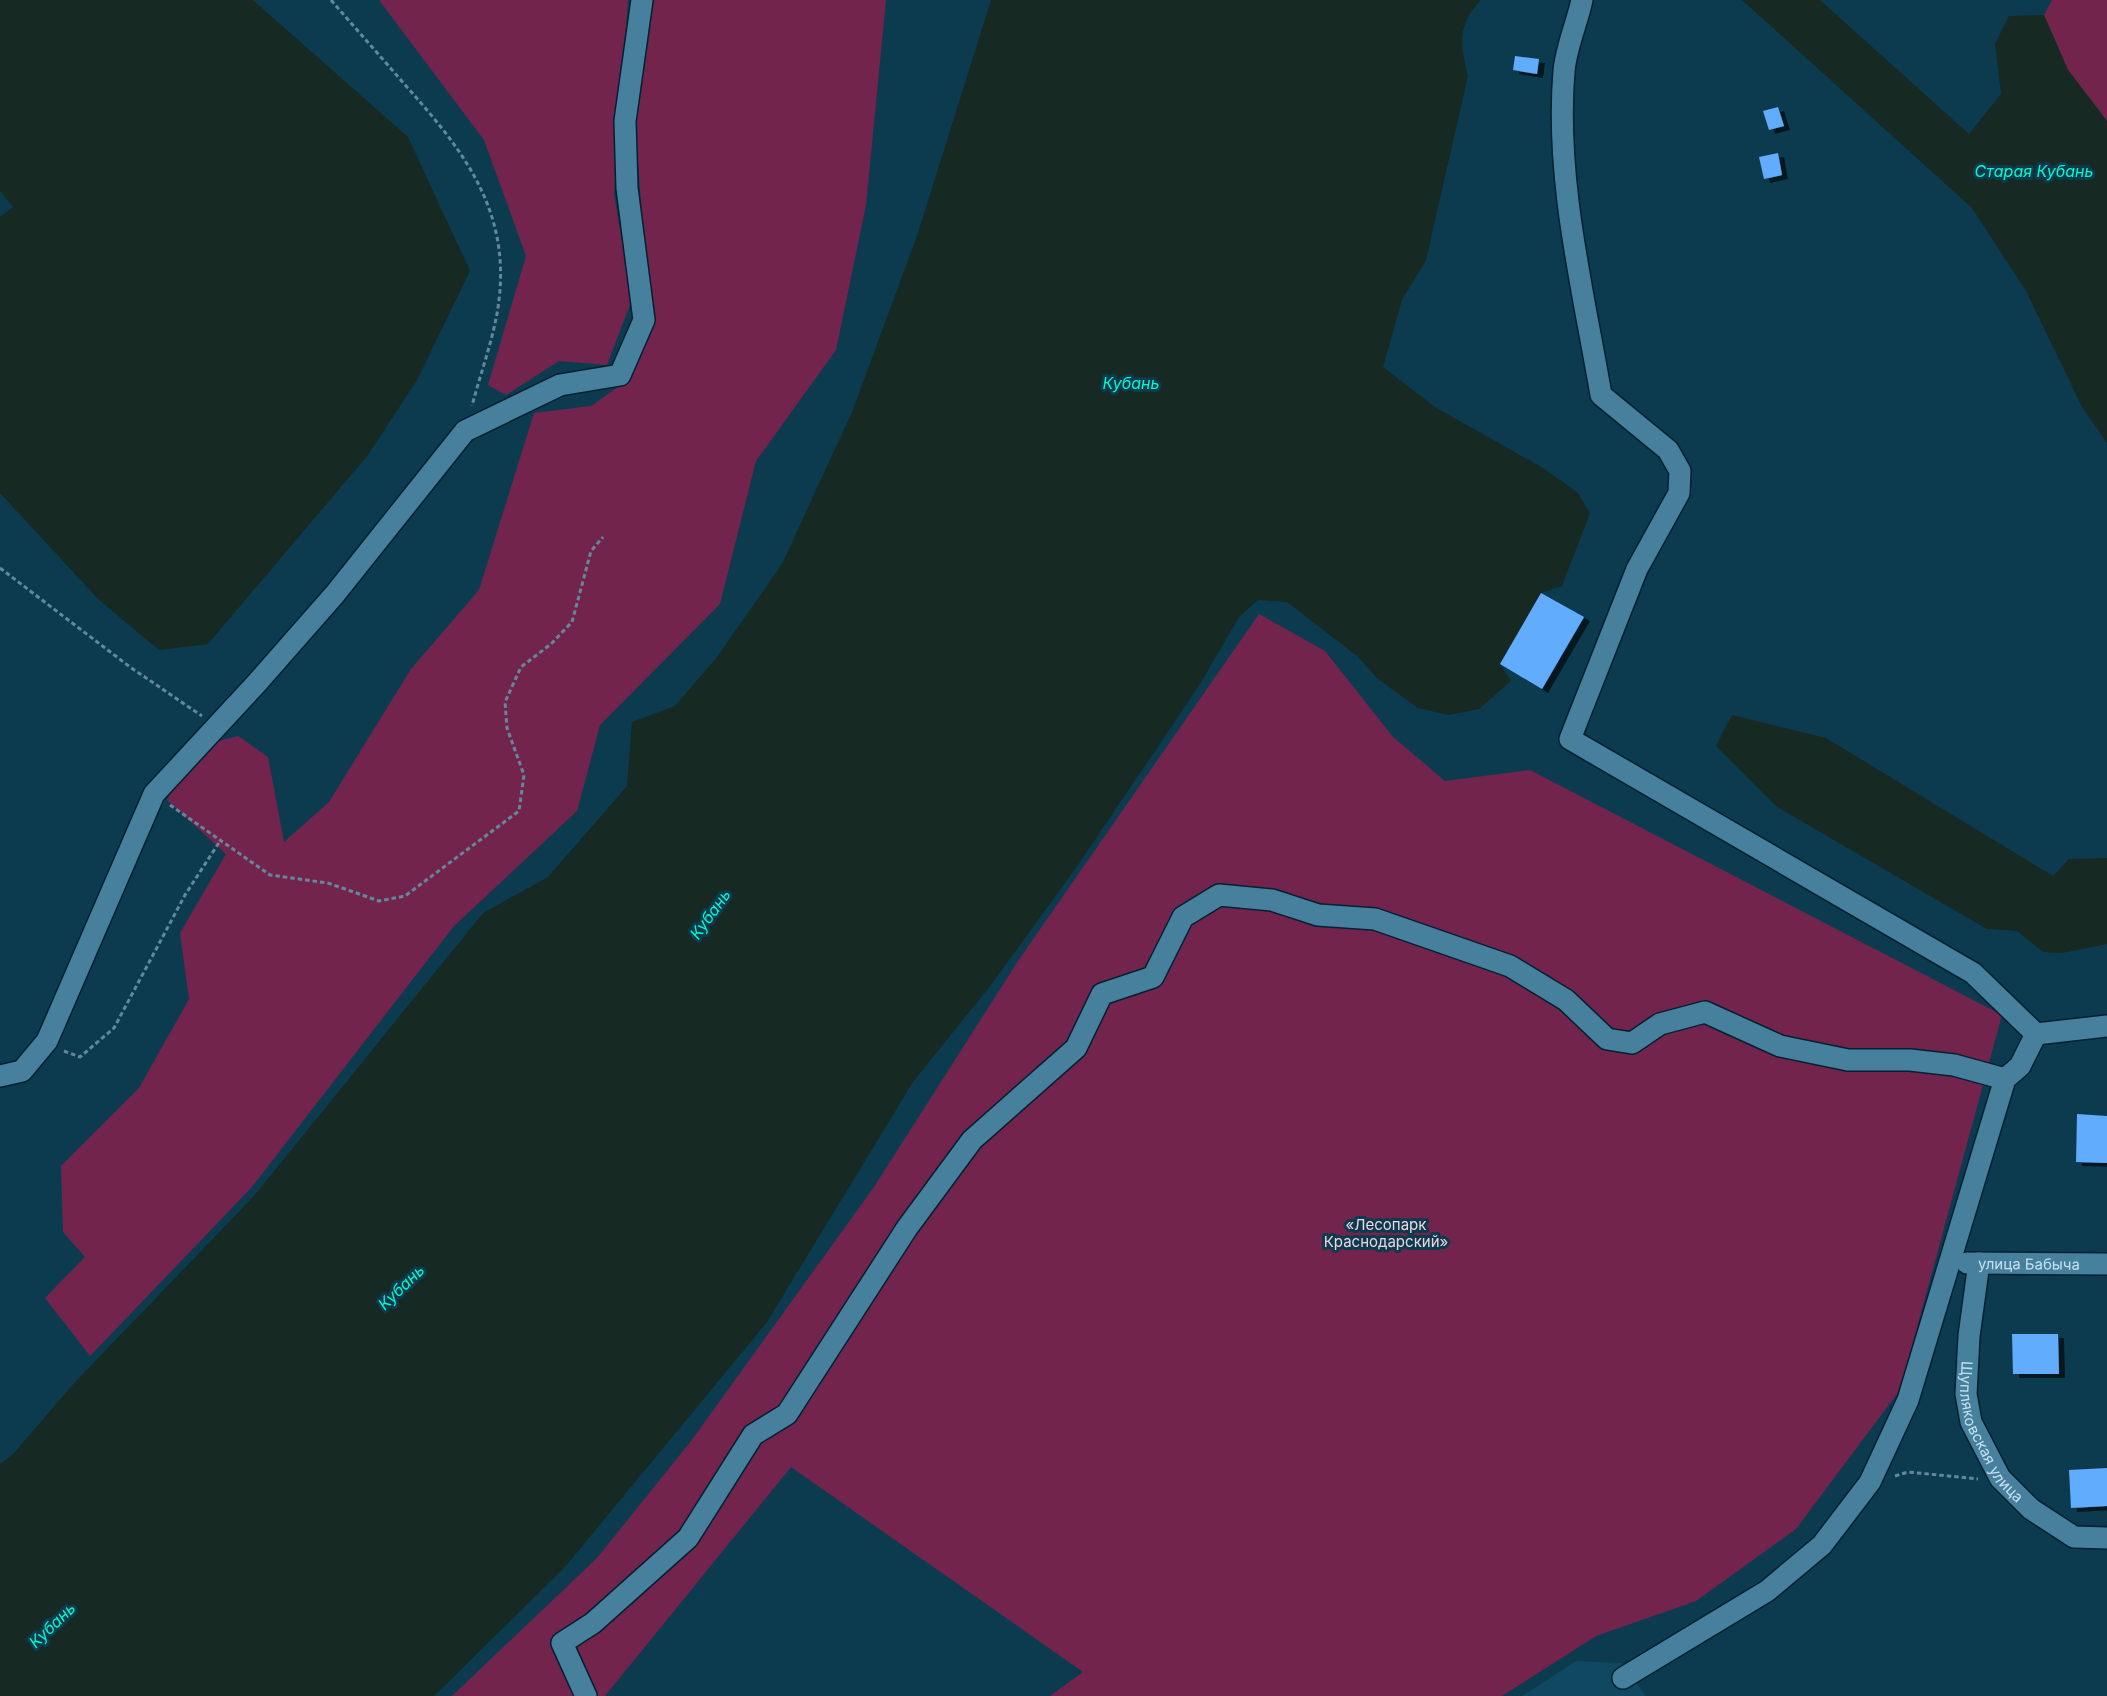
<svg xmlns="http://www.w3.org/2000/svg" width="2107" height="1696" viewBox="0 0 2107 1696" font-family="Inter,sans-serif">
	<defs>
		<filter id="shadow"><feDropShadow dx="6" dy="4" stdDeviation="0" flood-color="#0009"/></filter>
	</defs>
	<rect width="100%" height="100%" fill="#0c3b50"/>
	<!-- built -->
	<polygon fill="#0f4860" points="1576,1661 1622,1663 1646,1696 1522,1696"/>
	<!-- green -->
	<g fill="#73244d">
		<polygon points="379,0 628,0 614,195 632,299 607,365 559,361 506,395 488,385 526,256 484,140"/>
		<polygon points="649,0 886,0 866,205 836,350 756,461 720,604 600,725 577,811 454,926 251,1188 90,1356 45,1298 85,1257 63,1232 61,1166 139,1088 189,999 180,933 226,854 167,800 196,747 238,736 268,757 284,842 329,802 411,669 479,590 534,413 591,406 628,380 650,324 635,122"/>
		<polygon points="2052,0 2107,0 2107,121 2068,70 2044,15"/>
		<polygon points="1259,614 1325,651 1393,737 1445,781 1530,770 2002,1015 1900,1390 1796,1529 1696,1601 1596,1636 1502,1696 1050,1696 1083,1672 791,1467 605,1696 452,1696 597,1558 691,1441 874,1187 1018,961"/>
	</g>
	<!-- water -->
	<g fill="#162923">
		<polygon points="0,0 253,0 408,137 470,271 417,380 368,455 208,644 159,650 98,599 0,493 0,217 13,207 0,191"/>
		<path d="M991 0H1481C1457 25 1460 44 1468 76L1426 260 1402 300 1383 367 1435 407 1543 468 1577 492 1590 513 1562 586 1541 593 1500 664 1511 681 1479 709 1449 715 1418 708 1378 679 1357 656 1287 602 1258 600 1239 617 1200 684 1078 865 991 985 913 1082 767 1322 565 1567 434 1696H0V1464L13 1454 77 1380 254 1196 483 913 548 877 627 786 632 722 675 706 717 657 782 564 852 412 917 236Z"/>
		<polygon points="1742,0 1820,0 1969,134 2001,94 1995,44 2009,16 2044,15 2068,70 2107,121 2107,443 2082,407 2026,291 1972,208"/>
		<polygon points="1732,715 1826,738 2053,876 2069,859 2107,858 2107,944 2062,953 2043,952 2017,931 1987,929 1777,807 1716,746"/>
	</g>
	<!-- building -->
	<g fill="#62acfe" filter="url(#shadow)">
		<polygon points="1515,56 1539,59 1537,74 1513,70"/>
		<polygon points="1778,107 1784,126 1769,130 1763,111"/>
		<polygon points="1778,153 1782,175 1764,179 1759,157"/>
		<polygon points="1541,593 1584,617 1542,689 1500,664"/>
		<polygon points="2077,1114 2107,1116 2107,1163 2076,1162"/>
		<polygon points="2012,1334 2058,1334 2059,1374 2013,1374"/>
		<polygon points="2107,1468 2107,1506 2071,1508 2069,1470"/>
	</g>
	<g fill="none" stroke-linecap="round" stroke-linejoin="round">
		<!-- minor casing -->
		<g stroke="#022130" stroke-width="24">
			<g id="minor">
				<path d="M1582 0C1577 23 1566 48 1564 71 1555 179 1583 289 1601 395L1668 450 1680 471 1679 493 1637 569 1570 739 1973 973 2036 1034 2107 1026"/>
				<polyline points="0,1076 22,1071 47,1041 154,794 256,684 335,594 465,431 560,385 620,375 644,320 627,188 625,121 642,0"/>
				<path id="s1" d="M1967 1263 2107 1264"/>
				<path id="s2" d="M1979 1263 1969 1336 1966 1394 1971 1422 2000 1478 2031 1509 2074 1537 2107 1538"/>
				<polyline points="1623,1678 1767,1591 1822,1545 1870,1482 1908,1400 2005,1079 2020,1066 2036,1034"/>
				<polyline points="586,1696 562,1643 593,1623 688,1538 753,1435 787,1414 907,1228 972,1140 1076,1048 1102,994 1153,977 1183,917 1219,895 1272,900 1318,915 1375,919 1510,966 1566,1000 1607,1039 1632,1043 1660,1024 1705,1012 1780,1046 1848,1060 1910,1060 1954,1065 2005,1079"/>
			</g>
		</g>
		<!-- path -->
		<g stroke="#62899b" stroke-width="3" stroke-dasharray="4.5 3" stroke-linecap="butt">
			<path d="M331 0C356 29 381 57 406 86 462 149 510 209 499 300 495 335 481 371 472 406"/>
			<polyline points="0,568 130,667 202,716"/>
			<polyline points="170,805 270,875 328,883 379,901 405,896 519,811 524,775 507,728 505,702 521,667 551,644 572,622 591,551 603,537"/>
			<polyline points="64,1051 80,1057 114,1028 185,895 220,841"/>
			<polyline points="1895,1476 1908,1472 1978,1479"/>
		</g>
		<!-- minor -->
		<use href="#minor" stroke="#46809d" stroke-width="21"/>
	</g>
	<g text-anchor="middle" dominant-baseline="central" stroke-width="6" stroke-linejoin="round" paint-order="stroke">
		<!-- park labels -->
		<g font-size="15" fill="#f0d4df" stroke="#0c3b50">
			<text x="1386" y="1224">«Лесопарк<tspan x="1386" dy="17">Краснодарский»</tspan></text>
		</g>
		<!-- street labels -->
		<g font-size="15" fill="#c3e0f0" stroke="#0c3b50">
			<text stroke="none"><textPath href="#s1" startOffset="62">улица Бабыча</textPath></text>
			<text stroke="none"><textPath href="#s2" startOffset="176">Щупляковская улица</textPath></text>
		</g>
		<!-- water labels -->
		<g font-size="16" font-style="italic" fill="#00fccc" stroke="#0c3b50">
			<text x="2034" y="171">Старая Кубань</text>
			<text x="1131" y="383">Кубань</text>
			<text transform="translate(710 914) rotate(-54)">Кубань</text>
			<text transform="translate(401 1287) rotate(-44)">Кубань</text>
			<text transform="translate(52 1625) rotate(-44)">Кубань</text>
		</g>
	</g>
</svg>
